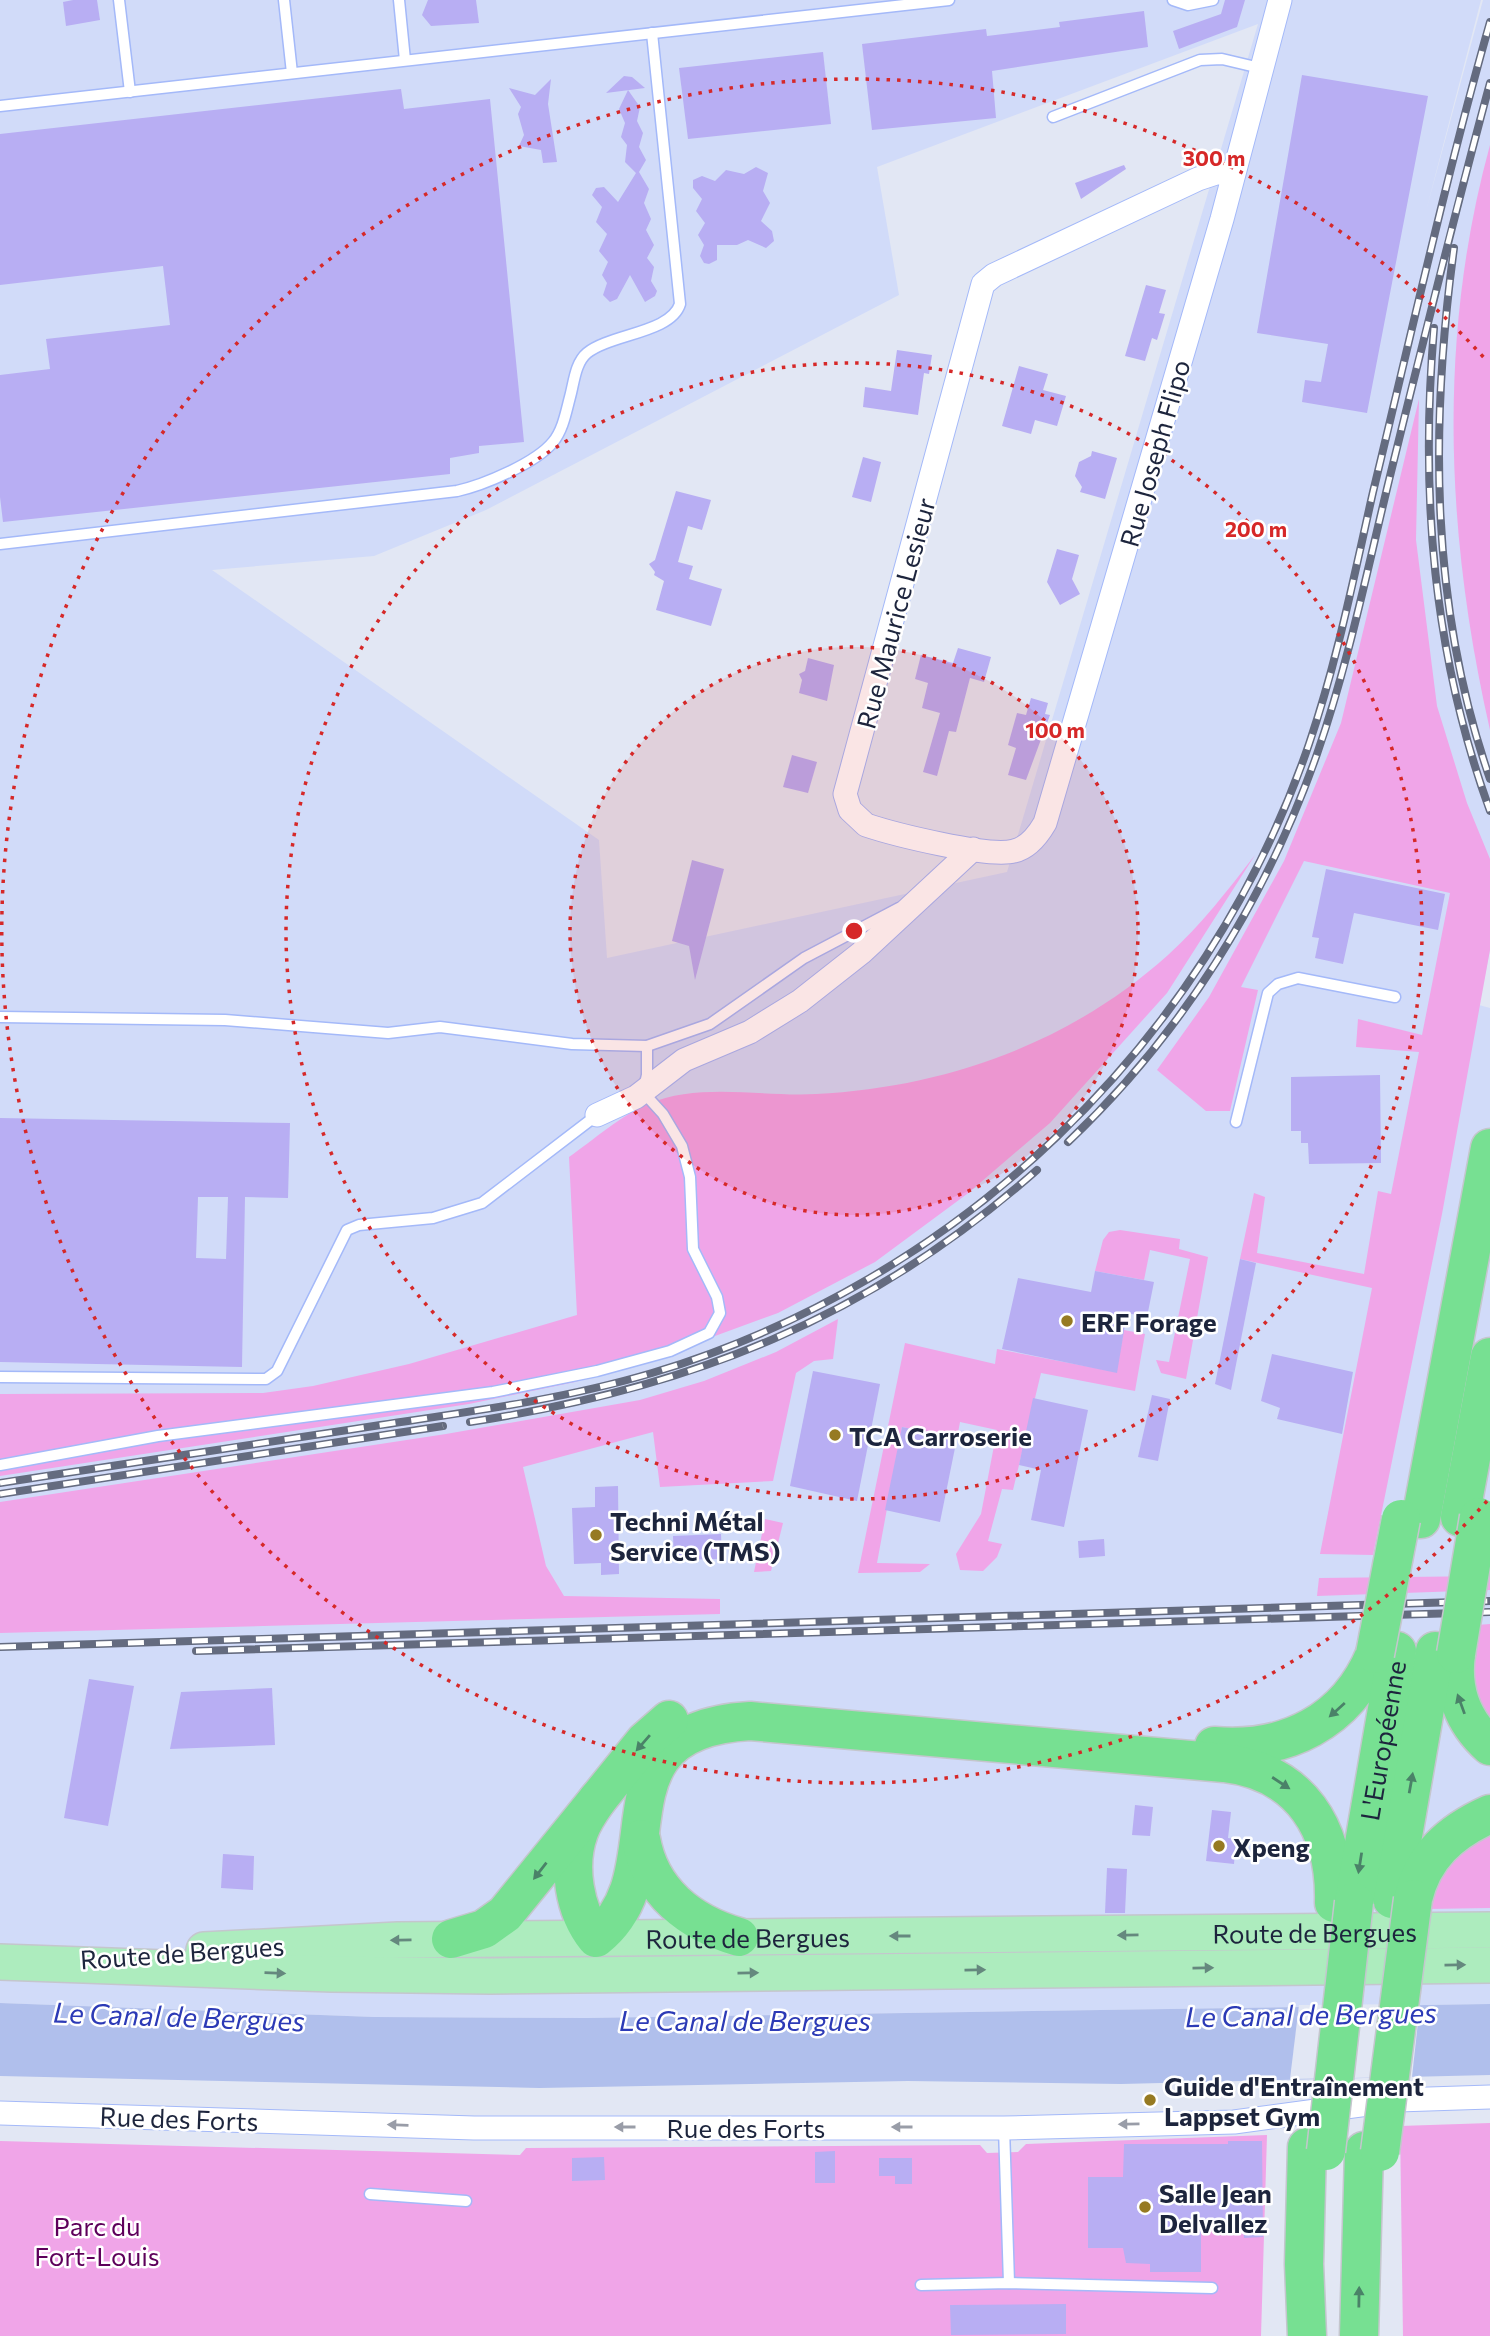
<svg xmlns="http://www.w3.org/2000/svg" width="1490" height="2336" viewBox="0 0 1490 2336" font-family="Commissioner,sans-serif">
	<rect width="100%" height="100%" fill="#e2e7f4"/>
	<!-- built -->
	<path fill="#d1dbf9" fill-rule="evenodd" d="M0 0H1481L1426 211 1483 0H1490V950L1479 1005 1490 1008V2004L587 2018 374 2017 0 2003ZM1258 24 1007 872 607 958 599 840 212 570 374 556 486 510 899 295 877 167Z"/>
	<!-- green -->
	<g fill="#f0a5e8">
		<path d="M1490 145V730C1446 537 1437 338 1490 145Z"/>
		<polygon points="1419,399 1416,540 1437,706 1467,803 1490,859 1490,950 1442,1214 1373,1555 1320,1554 1372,1288 1240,1259 1254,1193 1265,1197 1257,1253 1364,1274 1378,1191 1391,1194 1419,1052 1356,1047 1358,1019 1422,1035 1450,893 1304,861 1241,987 1258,990 1230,1111 1206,1111 1157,1070 1209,997 1284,861 1341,723"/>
		<path d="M1255 855 1167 993 1050 1123 967 1194 875 1262 778 1313 685 1347 575 1382 469 1404 0 1476V1394L263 1393 313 1386 409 1364 577 1315 569 1157C592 1141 623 1114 648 1104 699 1082 762 1097 816 1094 947 1087 1070 1043 1168 955 1201 925 1228 890 1255 855Z"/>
		<polygon points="1120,1230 1180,1239 1179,1249 1208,1257 1186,1379 1161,1373 1156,1360 1169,1362 1190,1259 1150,1250 1144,1280 1095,1271 1103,1240 1109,1232"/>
		<polygon points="838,1319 833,1359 814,1361 796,1373 773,1481 660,1487 653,1432 523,1467 546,1566 564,1596 720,1599 720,1614 0,1633 0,1502 446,1434 640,1400 704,1381 776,1352"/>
		<polygon points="1124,1330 1145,1334 1135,1391 1041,1373 1013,1490 1002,1489 988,1541 1002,1544 997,1557 983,1571 960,1570 956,1554 981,1514 997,1430 960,1422 957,1438 902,1427 877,1563 930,1564 920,1572 858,1573 905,1343 995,1364 997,1349 1116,1372"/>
		<polygon points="765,1519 783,1523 771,1571 754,1572"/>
		<polygon points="1490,1576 1490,1590 1317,1596 1319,1578"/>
		<polygon points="1490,1624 1490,1725 1465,1674 1477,1625"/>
		<polygon points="1490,1830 1490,1908 1427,1909 1431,1875"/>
		<polygon points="1490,2123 1490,2336 1403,2336 1400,2126"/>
		<polygon points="1267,2135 1261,2336 0,2336 0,2141 520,2155 526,2148 980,2145 987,2153 1018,2152 1026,2144"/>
	</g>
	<!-- water -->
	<polygon fill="#b0bfec" points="0,2003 374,2017 587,2018 1490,2004 1490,2075 1121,2084 908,2081 539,2088 0,2076"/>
	<!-- pier -->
	<polygon fill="#e2e7f4" points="1420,2004 1412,2077 1290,2079 1299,2005"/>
	<!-- building -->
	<g fill="#b8aef3" fill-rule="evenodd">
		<polygon points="73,0 97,0 100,20 66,26 63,2"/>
		<polygon points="428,0 476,0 479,23 431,26 422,15"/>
		<polygon points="1225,0 1245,0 1237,27 1179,49 1173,31 1221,14"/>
		<polygon points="1144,11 1148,47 992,71 996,118 872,130 862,44 986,29 987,36 1060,27 1059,22"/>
		<polygon points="823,52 831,124 688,139 679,68"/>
		<polygon points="1302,75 1428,96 1367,413 1302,402 1305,380 1321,382 1328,344 1257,333"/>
		<polygon points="624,76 632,77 645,88 606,93"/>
		<polygon points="551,79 548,104 557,162 543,163 541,150 519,146 524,135 518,114 521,107 509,88 535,95"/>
		<polygon points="401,89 404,109 490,99 524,442 479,446 479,453 450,458 450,474 3,522 0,497 0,375 50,369 46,339 170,325 163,266 0,285 0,134"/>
		<polygon points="628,90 640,107 637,121 643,133 639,147 646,160 639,172 649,189 644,203 651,219 646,230 654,245 647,258 654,267 651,281 657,291 655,296 645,302 630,275 617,299 610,302 603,295 607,283 602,275 608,262 599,251 607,234 596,222 602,207 592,195 596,188 604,187 618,202 636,173 625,162 627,145 621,137 625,123 619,109"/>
		<polygon points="1124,165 1126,169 1081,199 1075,183"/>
		<polygon points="756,167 768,173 763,191 770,203 761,221 772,231 774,241 766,248 748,240 737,245 717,245 717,260 709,264 704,263 700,256 704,245 698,235 705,223 696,211 702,199 693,188 693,180 702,176 715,181 726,170 744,174"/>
		<polygon points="1146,285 1166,290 1159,313 1165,314 1157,340 1152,338 1145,361 1125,356"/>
		<polygon points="897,350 932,355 929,374 924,373 918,415 863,407 865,387 891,391"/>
		<polygon points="1019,366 1048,374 1043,390 1066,396 1057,426 1035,420 1031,434 1002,426"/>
		<polygon points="1092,451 1117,458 1105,499 1080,492 1082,487 1075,476 1079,462 1091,456"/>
		<polygon points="863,457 881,462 871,502 852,497"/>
		<polygon points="676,491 711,500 702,530 688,526 678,562 693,566 689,579 722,589 711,626 656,610 664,581 654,575 655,572 649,564 655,560"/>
		<polygon points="1057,549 1079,555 1072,579 1080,594 1060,605 1047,582"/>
		<polygon points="958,648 991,657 984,682 970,678 956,732 949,731 937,776 923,772 940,713 922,708 928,683 915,679 921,655 953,663"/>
		<polygon points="808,658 834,665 827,701 799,693 802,680 799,674 805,671"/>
		<polygon points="1031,698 1048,703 1045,714 1050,715 1026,780 1008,775 1016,748 1008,745 1017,713 1026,715"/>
		<polygon points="792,755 817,762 808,793 783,787"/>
		<polygon points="692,860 724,869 695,980 689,946 672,941"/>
		<polygon points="1326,869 1445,894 1438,930 1354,913 1343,964 1315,958 1319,938 1312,937"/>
		<polygon points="1380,1075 1381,1163 1309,1164 1308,1143 1301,1143 1301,1131 1291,1131 1291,1077"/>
		<path d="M0 1118 290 1123 288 1198 245 1197 242 1367 0 1362ZM198 1197H228L226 1259 196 1258Z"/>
		<polygon points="1240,1259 1256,1263 1231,1390 1215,1384"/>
		<polygon points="1095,1271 1154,1282 1147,1317 1127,1313 1117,1373 1002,1349 1018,1278 1091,1292"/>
		<polygon points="1272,1354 1353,1372 1342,1434 1277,1419 1280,1408 1261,1401"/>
		<polygon points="813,1371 880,1384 857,1501 790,1486"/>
		<polygon points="1152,1395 1170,1399 1158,1461 1138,1457"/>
		<polygon points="1033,1398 1088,1410 1064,1527 1031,1520 1041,1470 1019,1465"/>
		<polygon points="902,1427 957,1438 940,1522 885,1510"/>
		<polygon points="618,1486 619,1574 601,1575 601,1563 574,1564 572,1508 595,1507 595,1487"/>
		<polygon points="721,1534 722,1559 674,1560 673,1536"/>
		<polygon points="1104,1539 1105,1556 1079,1558 1078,1541"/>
		<polygon points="89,1679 134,1686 108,1826 64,1818"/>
		<polygon points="272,1688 275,1745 170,1749 181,1692"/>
		<polygon points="1135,1805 1153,1807 1150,1836 1132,1835"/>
		<polygon points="1212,1810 1231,1812 1228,1838 1236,1839 1234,1864 1206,1861"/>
		<polygon points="223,1854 254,1856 253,1890 221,1888"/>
		<polygon points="1107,1868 1127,1869 1125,1913 1105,1913"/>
		<polygon points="1228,2141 1262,2141 1263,2237 1244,2238 1243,2228 1201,2228 1201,2272 1150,2272 1150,2264 1126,2263 1123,2248 1088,2248 1088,2177 1123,2177 1124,2144 1228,2144"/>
		<polygon points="835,2151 835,2183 815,2183 815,2152"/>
		<polygon points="604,2157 605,2180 572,2181 572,2158"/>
		<polygon points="879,2158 912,2158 912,2184 895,2184 895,2176 879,2176"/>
		<polygon points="1066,2304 1066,2334 951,2335 950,2305"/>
	</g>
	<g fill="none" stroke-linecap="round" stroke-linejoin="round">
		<!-- lane casing -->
		<g stroke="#a4b9f9" stroke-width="13">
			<g id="lane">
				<polyline points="119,0 130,92"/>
				<polyline points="284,0 292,73"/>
				<polyline points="399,0 405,60"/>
				<polyline points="1173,0 1188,5 1213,0"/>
				<polyline points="0,106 949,0"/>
				<polyline points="1053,117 1200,60 1222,59 1260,68"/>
				<path d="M0 544 457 491C484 485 536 463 553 442 563 430 566 412 570 397 574 383 575 363 587 353 610 334 671 333 680 304L652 33"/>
				<polyline points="0,1017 225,1020 388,1033 440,1027 572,1044 647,1046 710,1024 804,958 899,908"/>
				<polyline points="1236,1122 1268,993 1278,984 1298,978 1395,997"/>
				<polyline points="0,1377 266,1379 277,1371 347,1230 359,1225 433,1218 482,1203 597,1115"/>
				<polyline points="0,1465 158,1436 493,1392 597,1371 670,1351 709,1333 720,1313 717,1297 693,1249 690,1177 682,1146 663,1114 643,1092 647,1075 647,1046"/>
				<polyline points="1004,2128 1009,2283"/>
				<polyline points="370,2194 466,2201"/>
				<polyline points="921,2285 1009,2283 1212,2288"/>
			</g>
		</g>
		<!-- street casing -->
		<g stroke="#a4b9f9" stroke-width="25">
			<g id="street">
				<path d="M1233 173H1216L1198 179 994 275 983 284 845 794 850 810 866 825C893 834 988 858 1014 851 1028 848 1038 835 1045 823L1222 219 1280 0"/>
				<polyline points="597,1115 636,1097 684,1060 750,1032 800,1001 861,953 973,849"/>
				<polyline points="0,2113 474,2128 1004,2128 1234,2122 1398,2100 1490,2097"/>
			</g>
		</g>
		<!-- primary casing -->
		<g stroke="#c4c6cd" stroke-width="38">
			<g id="primary">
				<path id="s1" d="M204 1950 398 1940 1490 1930"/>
				<polyline points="0,1962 332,1974 490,1976 1490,1965"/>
			</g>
		</g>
		<!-- highway casing -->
		<g stroke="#c4c6cd" stroke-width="41">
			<g id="highway">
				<polyline points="1460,1517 1490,1357"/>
				<polyline points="1421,1519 1490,1148"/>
				<path d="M1456 1654C1451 1690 1463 1722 1490 1746"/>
				<path d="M1214 1746C1286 1752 1347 1722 1375 1654"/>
				<path d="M598 1799C591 1809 583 1820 579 1832 567 1865 574 1911 596 1938 681 1871 586 1730 750 1721L1224 1763C1301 1772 1336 1829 1334 1903"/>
				<path d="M641 1839C650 1892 690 1923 739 1937"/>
				<polyline points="1392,1899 1435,1651"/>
				<path d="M1413 1899C1423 1856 1450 1832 1490 1814"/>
				<path id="s2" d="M1354 1902 1397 1651"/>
				<polyline points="451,1939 484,1929 505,1914 645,1741 669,1720"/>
				<polyline points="1307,2147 1304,2264 1307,2336"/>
				<polyline points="1359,2336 1364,2151"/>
			</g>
		</g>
		<!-- lane -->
		<use href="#lane" stroke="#fff" stroke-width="10"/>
		<!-- street -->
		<use href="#street" stroke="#fff" stroke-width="23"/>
		<!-- primary -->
		<use href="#primary" stroke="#adecbe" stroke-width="35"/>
		<!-- highway -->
		<use href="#highway" stroke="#77e092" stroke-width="38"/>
		<!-- rail casing -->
		<g stroke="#646b7f" stroke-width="8">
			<g id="rail">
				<path d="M1454 248C1430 426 1430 607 1490 779"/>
				<path d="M1434 328C1420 494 1433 654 1490 811"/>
				<path d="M1068 1142C1181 1035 1266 900 1317 754 1349 662 1368 566 1391 472 1423 342 1455 212 1490 83"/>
				<path d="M470 1422C691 1388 868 1319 1037 1170"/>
				<path d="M0 1483C125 1464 249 1445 374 1426 467 1412 561 1400 652 1373 957 1282 1206 1045 1309 744 1337 662 1354 576 1373 492 1411 335 1446 177 1490 22"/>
				<polyline points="0,1494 443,1426"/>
				<polyline points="0,1647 1490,1601"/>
				<polyline points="196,1651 1490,1612"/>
			</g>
		</g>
		<!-- rail -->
		<use href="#rail" stroke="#fff" stroke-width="5" stroke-dasharray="16" stroke-linecap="butt"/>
		<!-- highway-bridge casing -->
		<g stroke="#c4c6cd" stroke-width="41" stroke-linecap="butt">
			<g id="highway-bridge">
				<polyline points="1375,1654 1401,1519"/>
				<polyline points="1456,1654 1479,1517"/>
				<polyline points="1326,2151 1354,1902"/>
				<polyline points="1380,2152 1413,1899"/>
			</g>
		</g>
		<!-- highway-bridge -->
		<use href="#highway-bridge" stroke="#77e092" stroke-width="38"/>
	</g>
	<!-- one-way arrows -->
	<defs><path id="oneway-solid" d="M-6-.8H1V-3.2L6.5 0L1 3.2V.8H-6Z" transform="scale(1.75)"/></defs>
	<g fill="#4a8268">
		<use href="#oneway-solid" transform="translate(1461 1704) rotate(-110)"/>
		<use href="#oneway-solid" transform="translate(1337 1710) rotate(138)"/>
		<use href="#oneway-solid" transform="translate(643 1743) rotate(131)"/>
		<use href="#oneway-solid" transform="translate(1281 1783) rotate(33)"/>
		<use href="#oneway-solid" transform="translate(1411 1783) rotate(-80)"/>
		<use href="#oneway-solid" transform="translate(1360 1863) rotate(99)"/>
		<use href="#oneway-solid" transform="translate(540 1871) rotate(128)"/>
		<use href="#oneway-solid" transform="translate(1359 2297) rotate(-89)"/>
	</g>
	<g fill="#65887e">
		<use href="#oneway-solid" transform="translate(1128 1935) rotate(179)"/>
		<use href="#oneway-solid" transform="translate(900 1936) rotate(180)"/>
		<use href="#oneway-solid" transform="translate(401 1940) rotate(179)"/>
		<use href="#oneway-solid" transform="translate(1455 1965) rotate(-1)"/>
		<use href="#oneway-solid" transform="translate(1203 1968) rotate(-1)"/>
		<use href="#oneway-solid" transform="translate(975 1970) rotate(-1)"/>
		<use href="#oneway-solid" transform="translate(275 1973) rotate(2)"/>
		<use href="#oneway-solid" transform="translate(748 1973) rotate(-1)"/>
	</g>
	<g fill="#999da8">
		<use href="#oneway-solid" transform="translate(1129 2124) rotate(179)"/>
		<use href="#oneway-solid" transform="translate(398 2125) rotate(-178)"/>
		<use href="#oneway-solid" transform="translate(625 2127) rotate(180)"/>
		<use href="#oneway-solid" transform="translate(902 2127) rotate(-180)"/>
	</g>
	<!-- distance rings -->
	<circle cx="854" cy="931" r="284" fill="#d62828" fill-opacity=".12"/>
	<g fill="none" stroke="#d62828" stroke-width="3.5" stroke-dasharray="3.5 7">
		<circle cx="854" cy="931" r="284"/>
		<circle cx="854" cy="931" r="568"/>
		<path d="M1487 1501A852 852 0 1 1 1487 361"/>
	</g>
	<!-- markers -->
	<g fill="#967a22" stroke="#fff" stroke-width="2.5">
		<circle cx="1067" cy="1321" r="7"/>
		<circle cx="835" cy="1435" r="7"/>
		<circle cx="596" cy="1535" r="7"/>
		<circle cx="1219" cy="1846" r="7"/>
		<circle cx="1150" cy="2100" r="7"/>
		<circle cx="1145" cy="2207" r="7"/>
	</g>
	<g text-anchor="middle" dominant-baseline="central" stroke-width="5" stroke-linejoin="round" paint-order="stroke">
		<!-- street labels -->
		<g font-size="26" fill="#1d253d" stroke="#fff">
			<text transform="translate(1154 453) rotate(-74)">Rue Joseph Flipo</text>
			<text transform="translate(895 613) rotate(-75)">Rue Maurice Lesieur</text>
			<text stroke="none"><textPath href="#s2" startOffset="164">L'Européenne</textPath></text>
			<text stroke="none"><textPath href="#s1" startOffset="1111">Route de Bergues</textPath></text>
			<text stroke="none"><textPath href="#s1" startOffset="544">Route de Bergues</textPath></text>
			<text transform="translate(182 1952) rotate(-4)">Route de Bergues</text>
			<text transform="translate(179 2118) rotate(2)">Rue des Forts</text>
			<text x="746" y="2127">Rue des Forts</text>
		</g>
		<!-- poi labels -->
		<g font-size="26" font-weight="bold" fill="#1d253d" stroke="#fff" text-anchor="start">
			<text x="1081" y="1321">ERF Forage</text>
			<text x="849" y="1435">TCA Carroserie</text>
			<text x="610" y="1520">Techni Métal<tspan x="610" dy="30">Service (TMS)</tspan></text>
			<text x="1233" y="1846">Xpeng</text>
			<text x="1164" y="2085">Guide d'Entraînement<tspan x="1164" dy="30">Lappset Gym</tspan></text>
			<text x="1159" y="2192">Salle Jean<tspan x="1159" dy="30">Delvallez</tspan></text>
		</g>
		<!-- park labels -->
		<g font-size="26" fill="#5e005b" stroke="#fff">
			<text x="97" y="2225">Parc du<tspan x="97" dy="30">Fort-Louis</tspan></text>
		</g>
		<!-- water labels -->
		<g font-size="28" font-style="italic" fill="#2c3ab6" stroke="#fff">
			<text transform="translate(1311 2014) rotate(-1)">Le Canal de Bergues</text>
			<text transform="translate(179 2016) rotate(2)">Le Canal de Bergues</text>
			<text x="745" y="2020">Le Canal de Bergues</text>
		</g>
	</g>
	<circle cx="854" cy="931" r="10" fill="#d62828" stroke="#fff" stroke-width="3.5"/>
	<g font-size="21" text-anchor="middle" font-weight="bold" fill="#d62828" stroke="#fff" stroke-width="5" stroke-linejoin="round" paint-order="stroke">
		<text x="1214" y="166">300 m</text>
		<text x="1256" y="537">200 m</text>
		<text x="1055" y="738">100 m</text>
	</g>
</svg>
